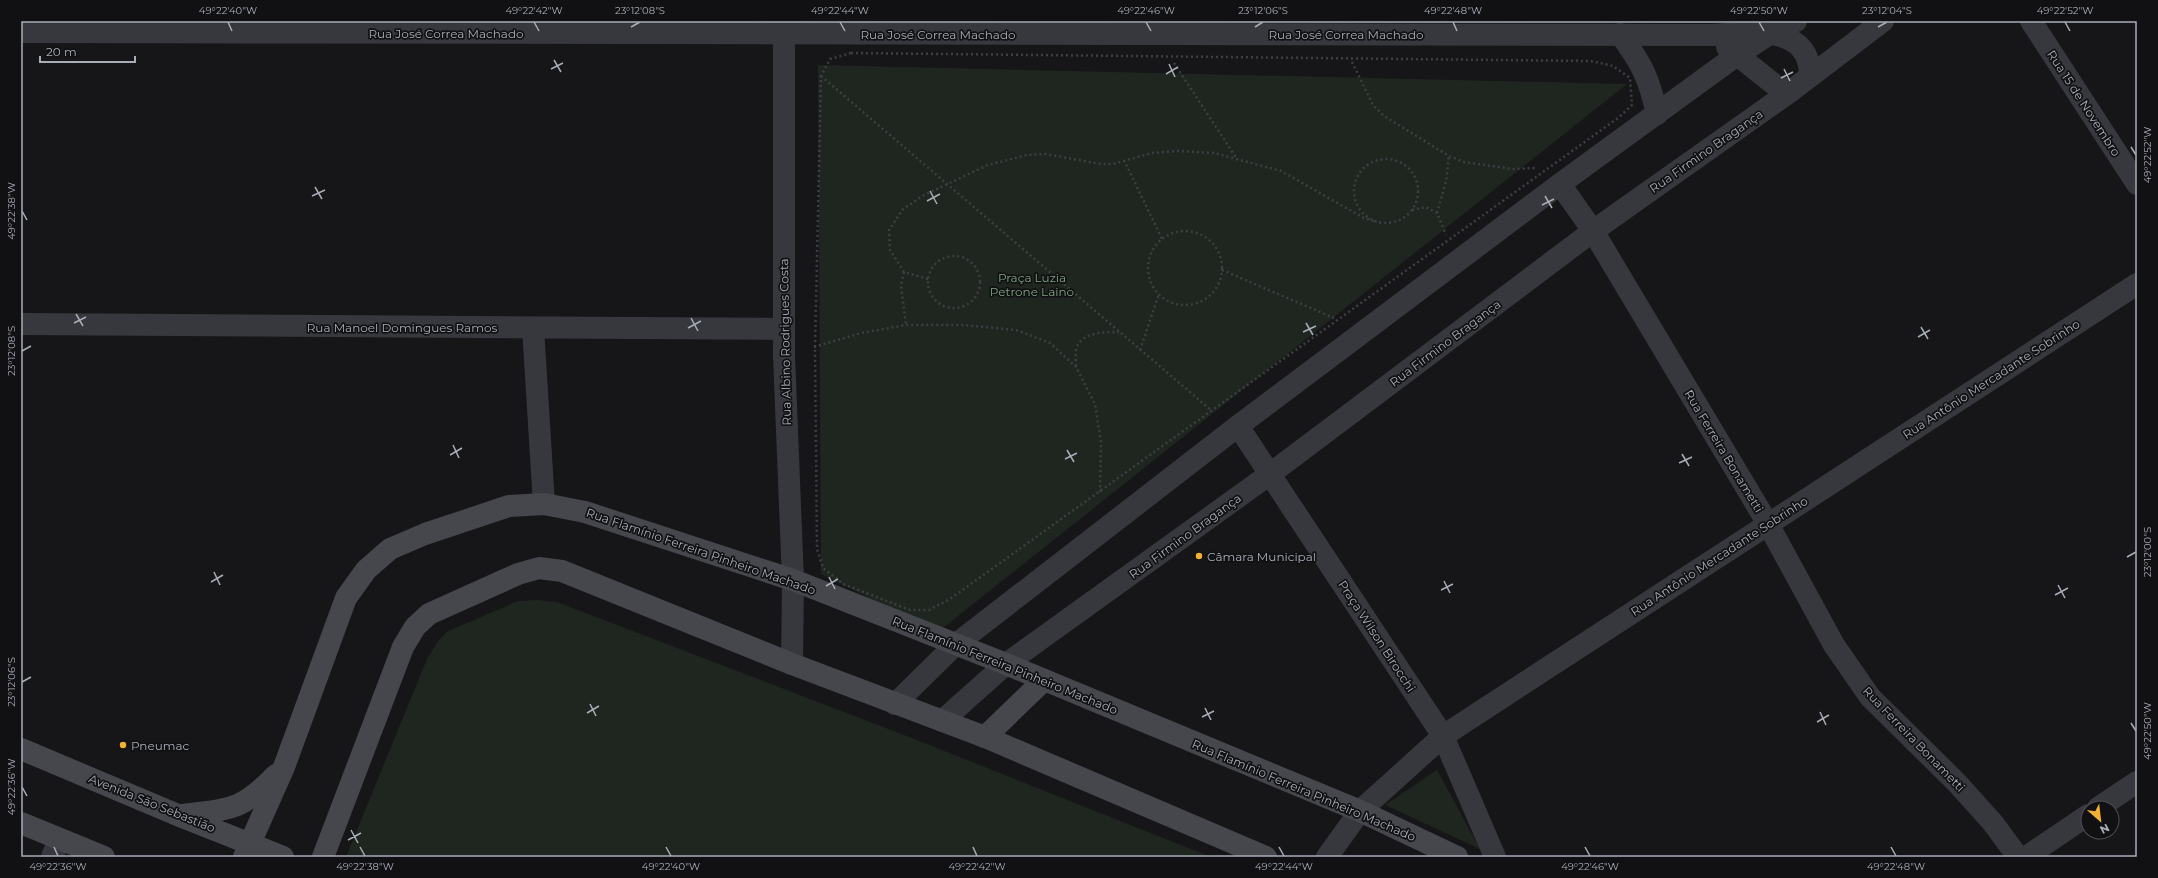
<svg xmlns="http://www.w3.org/2000/svg" width="2158" height="878" viewBox="0 0 2158 878" font-family="Montserrat,sans-serif">
	<rect width="100%" height="100%" fill="#161618"/>
	<!-- green -->
	<g fill="#1e261f">
		<polygon points="818,65 1627,84 938,632 821,574"/>
		<polygon points="535,600 557,602 917,740 1211,857 346,857 427,659 439,640 448,631 518,601"/>
		<polygon points="1437,770 1480,849 1385,805"/>
	</g>
	<g fill="none" stroke-linecap="round" stroke-linejoin="round">
		<!-- path -->
		<g stroke="#3d3f44" stroke-width="2.5" stroke-dasharray="2 3" stroke-linecap="butt">
			<polygon points="851,53 1591,61 1613,66 1630,78 1632,105 1618,118 950,599 929,610 910,610 843,584 823,568 817,549 815,347 821,76 830,59"/>
			<polyline points="1352,62 1373,105 1384,116 1449,156 1464,162 1513,169 1535,168"/>
			<polyline points="1174,63 1237,159"/>
			<polyline points="821,76 1212,411"/>
			<circle cx="1386" cy="191" r="32"/>
			<polyline points="1124,160 1162,239"/>
			<polyline points="1412,210 1426,207 1437,213 1446,235"/>
			<polyline points="1437,213 1446,182 1449,156"/>
			<circle cx="1185" cy="268" r="37"/>
			<circle cx="954" cy="282" r="26"/>
			<polyline points="1222,270 1334,318"/>
			<polyline points="904,272 901,286 906,325"/>
			<polyline points="928,279 904,272 890,250 889,230 903,209 924,195 988,165 1027,155 1045,154 1101,164 1113,164 1152,153 1178,151 1214,153 1281,171 1364,218 1377,222"/>
			<polyline points="814,347 861,333 906,325 964,325 1016,330 1050,343 1076,367 1095,404 1101,442 1100,492"/>
			<polyline points="1140,350 1159,294"/>
			<path d="M1076 366C1076 361 1075 355 1076 350 1079 332 1105 332 1119 332"/>
		</g>
		<!-- minor -->
		<g stroke="#37383d" stroke-width="22">
			<polyline points="784,21 784,356 793,580 792,664"/>
			<polyline points="2031,21 2137,184"/>
			<path d="M21 32 1710 35C1747 33 1810 22 1810 76"/>
			<path d="M1620 34C1642 64 1649 78 1657 114"/>
			<polyline points="1727,47 1776,86 1791,91"/>
			<polyline points="1560,184 1593,231 1768,524 1834,645 1870,697 1957,783 1993,823 2018,857"/>
			<polyline points="21,324 784,329"/>
			<polyline points="533,328 544,504"/>
			<polyline points="1238,426 1443,736 1495,857"/>
			<polyline points="895,704 955,645 1238,426 1560,184 1737,55 1771,33 1796,21"/>
			<polyline points="942,721 1006,664 1270,474 1593,231 1791,91 1883,21"/>
			<polyline points="2098,808 2137,782"/>
			<polyline points="52,857 59,840"/>
			<polyline points="1327,857 1360,811 1443,736 2137,284"/>
			<polyline points="2026,857 2088,815"/>
		</g>
		<!-- secondary -->
		<g stroke="#45474d" stroke-width="22">
			<polyline points="985,737 1044,680"/>
			<polyline points="21,749 180,816 283,857"/>
			<path d="M183 815C230 809 241 811 276 775"/>
			<polyline points="21,823 104,857"/>
			<polyline points="244,857 284,767 346,598 366,570 390,549 425,534 509,506 544,504 585,512 793,580 1006,664 1360,811 1457,857"/>
			<polyline points="323,857 403,647 415,627 429,614 518,574 539,568 562,571 792,664 985,737 1266,857"/>
		</g>
	</g>
	<!-- ticks -->
	<path fill="none" stroke="#a8adb8" stroke-width="1.5" d="M228 22 232 31M534 22 539 31M840 22 845 31M1146 22 1151 31M1453 22 1457 31M1759 22 1764 31M2065 22 2070 31M631 27 640 22M1255 27 1263 22M1878 27 1887 22M554 60 561 72M1169 64 1175 77M551 69 563 63M1784 69 1790 81M1166 74 1178 67M1781 78 1793 72M2131 147 2136 155M315 187 322 199M930 191 937 204M312 196 325 190M1545 196 1552 208M927 201 940 194M1542 205 1554 199M22 211 27 220M76 314 83 326M691 318 698 331M74 323 86 317M1306 323 1313 335M1921 327 1928 339M688 328 701 321M1303 332 1316 326M1918 337 1930 330M22 351 31 346M453 445 459 458M1067 450 1074 462M1682 454 1689 466M450 455 462 448M1065 459 1077 453M1679 463 1692 457M2127 557 2136 552M214 572 220 585M829 577 835 589M1444 581 1450 593M211 582 223 575M2058 585 2065 598M826 586 838 579M1441 590 1453 584M2055 595 2068 588M22 682 31 677M590 704 596 716M1205 708 1211 720M1820 712 1826 725M587 713 599 706M1202 717 1214 711M1817 722 1829 715M2131 723 2136 731M22 787 27 796M351 830 358 843M348 840 361 833M54 847 58 856M360 847 365 856M666 847 671 856M973 847 977 856M1279 847 1284 856M1585 847 1590 856M1891 847 1896 856"/>
	<!-- markers -->
	<g fill="#f2b134" stroke="#111113" stroke-width="1.5">
		<circle cx="1199" cy="556" r="4"/>
		<circle cx="123" cy="745" r="4"/>
	</g>
	<g text-anchor="middle" dominant-baseline="central" stroke-width="3.5" stroke-linejoin="round" paint-order="stroke">
		<!-- street labels -->
		<g font-size="12" fill="#a8adb8" stroke="#111113">
			<text x="446" y="33">Rua José Correa Machado</text>
			<text x="938" y="34">Rua José Correa Machado</text>
			<text x="1346" y="34">Rua José Correa Machado</text>
			<text transform="translate(2084 103) rotate(57)">Rua 15 de Novembro</text>
			<text transform="translate(1706 151) rotate(-35)">Rua Firmino Bragança</text>
			<text x="402" y="327">Rua Manoel Domingues Ramos</text>
			<text transform="translate(785 342) rotate(-91)">Rua Albino Rodrigues Costa</text>
			<text transform="translate(1445 343) rotate(-37)">Rua Firmino Bragança</text>
			<text transform="translate(1991 379) rotate(-33)">Rua Antônio Mercadante Sobrinho</text>
			<text transform="translate(1724 451) rotate(59)">Rua Ferreira Bonametti</text>
			<text transform="translate(1185 536) rotate(-36)">Rua Firmino Bragança</text>
			<text transform="translate(701 551) rotate(19)">Rua Flamínio Ferreira Pinheiro Machado</text>
			<text transform="translate(1719 556) rotate(-33)">Rua Antônio Mercadante Sobrinho</text>
			<text transform="translate(1377 636) rotate(57)">Praça Wilson Birocchi</text>
			<text transform="translate(1005 665) rotate(22)">Rua Flamínio Ferreira Pinheiro Machado</text>
			<text transform="translate(1914 739) rotate(46)">Rua Ferreira Bonametti</text>
			<text transform="translate(1304 790) rotate(23)">Rua Flamínio Ferreira Pinheiro Machado</text>
			<text transform="translate(152 803) rotate(22)">Avenida São Sebastião</text>
		</g>
		<!-- park labels -->
		<g font-size="12" fill="#7fa381" stroke="#111113">
			<text x="1032" y="277">Praça Luzia<tspan x="1032" dy="14">Petrone Laino</tspan></text>
		</g>
		<!-- poi labels -->
		<g font-size="12" fill="#a8adb8" stroke="#111113" text-anchor="start">
			<text x="1207" y="556">Câmara Municipal</text>
			<text x="131" y="745">Pneumac</text>
		</g>
	</g>
	<!-- border -->
	<rect width="2158" height="878" fill="none" stroke="#111113" stroke-width="44"/>
	<!-- north arrow -->
	<g transform="translate(2100 820) rotate(152)"><circle r="19" fill="#111113" stroke="#4d4f55"/>
	<path d="M0-3L7 15L0 10L-7 15Z" fill="#f2b134"/>
	<text y="-6" font-size="11" font-weight="bold" text-anchor="middle" fill="#a8adb8">N</text>
	</g>
	<!-- scale -->
	<path d="M40 56v6h95v-6" fill="none" stroke="#a8adb8" stroke-width="2"/>
	<text x="46" y="56" font-size="12" fill="#a8adb8" stroke="#111113" stroke-width="3" paint-order="stroke">20 m</text>
	<rect x="22" y="22" width="2114" height="834" fill="none" stroke="#a8adb8" stroke-width="1.5"/>
	<g font-size="10" text-anchor="middle" fill="#a8adb8">
		<text x="228" y="14">49°22'40"W</text>
		<text x="534" y="14">49°22'42"W</text>
		<text x="640" y="14">23°12'08"S</text>
		<text x="840" y="14">49°22'44"W</text>
		<text x="1146" y="14">49°22'46"W</text>
		<text x="1263" y="14">23°12'06"S</text>
		<text x="1453" y="14">49°22'48"W</text>
		<text x="1759" y="14">49°22'50"W</text>
		<text x="1887" y="14">23°12'04"S</text>
		<text x="2065" y="14">49°22'52"W</text>
		<text transform="translate(2147 155) rotate(-90)" y="4">49°22'52"W</text>
		<text transform="translate(11 211) rotate(-90)" y="4">49°22'38"W</text>
		<text transform="translate(11 351) rotate(-90)" y="4">23°12'08"S</text>
		<text transform="translate(2147 552) rotate(-90)" y="4">23°12'00"S</text>
		<text transform="translate(11 682) rotate(-90)" y="4">23°12'06"S</text>
		<text transform="translate(2147 731) rotate(-90)" y="4">49°22'50"W</text>
		<text transform="translate(11 787) rotate(-90)" y="4">49°22'36"W</text>
		<text x="58" y="870">49°22'36"W</text>
		<text x="365" y="870">49°22'38"W</text>
		<text x="671" y="870">49°22'40"W</text>
		<text x="977" y="870">49°22'42"W</text>
		<text x="1284" y="870">49°22'44"W</text>
		<text x="1590" y="870">49°22'46"W</text>
		<text x="1896" y="870">49°22'48"W</text>
	</g>
</svg>
